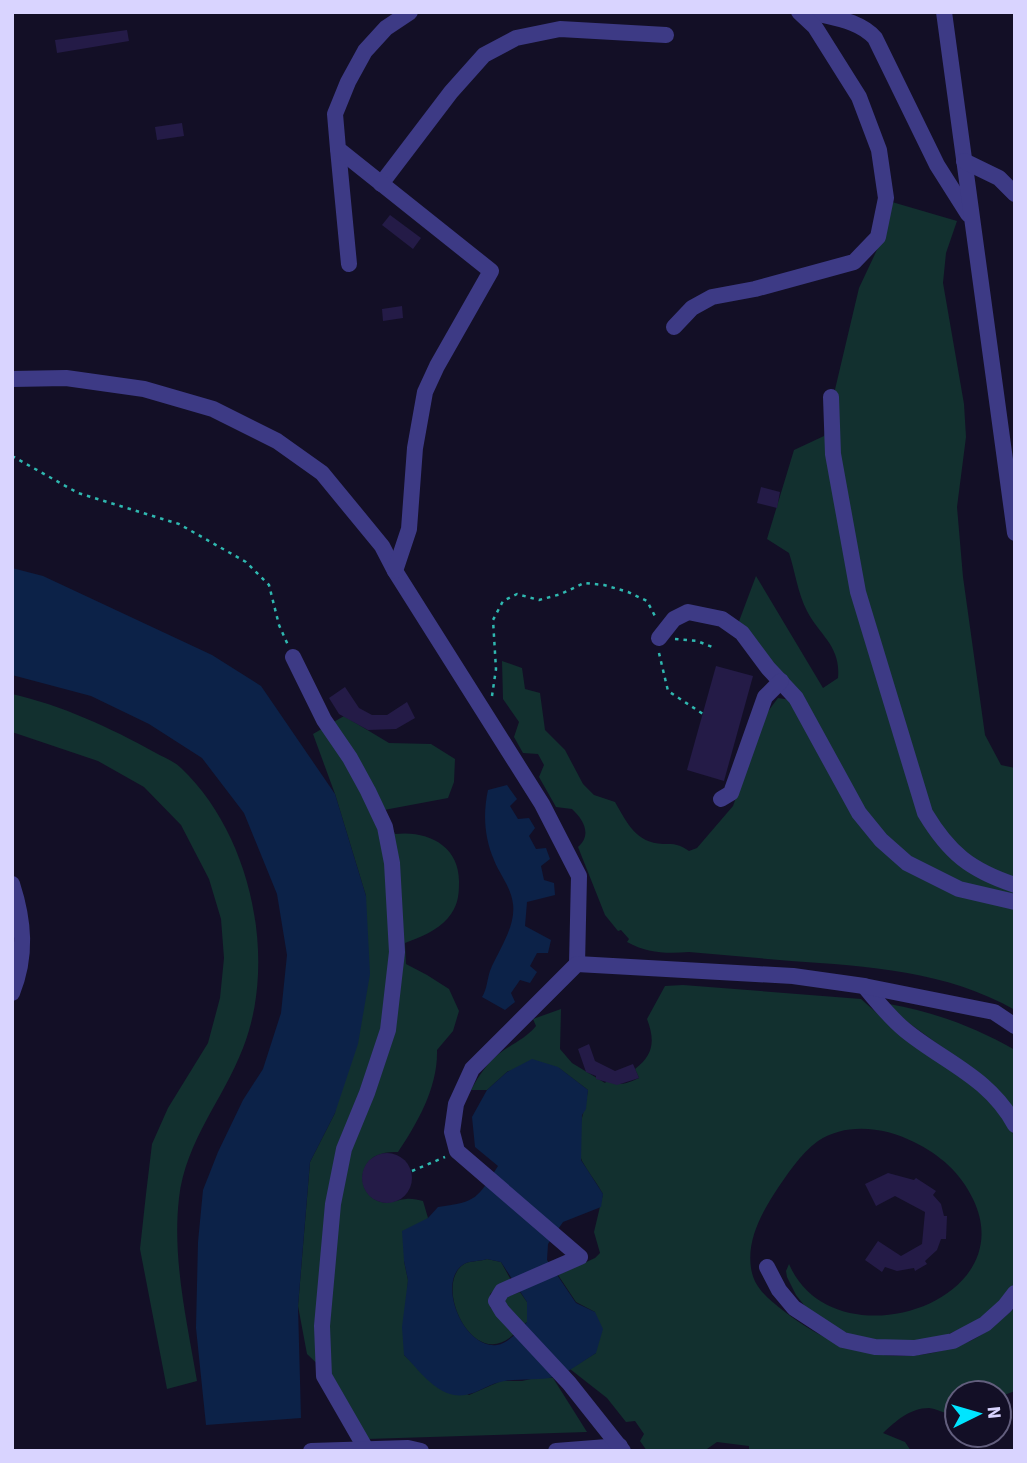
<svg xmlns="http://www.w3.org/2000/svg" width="1027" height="1463" viewBox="0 0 1027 1463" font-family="'Source Sans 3',sans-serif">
	<rect width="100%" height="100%" fill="#130f26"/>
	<!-- green -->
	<g fill="#12302f">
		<path d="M892 202 957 221 946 253 943 283 964 404 966 437 957 507 963 577 985 735 1001 765 1015 768V897L970 887 913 860 874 824 738 624 756 576 823 688 838 678C841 646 820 636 807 611 798 594 795 571 789 553L767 539 794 450 824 436 859 288 883 237Z"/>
		<path d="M502 661 522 668 525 689 540 693 545 730 565 750 583 784 594 795 615 802C627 823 636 843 663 844 675 844 679 844 689 851L697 848 733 806 766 714 778 698 791 700 877 843 1015 907V1010C947 971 867 966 791 961 757 958 723 955 689 952 666 954 647 953 627 942L629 939 621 930 618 931 605 915 578 847C592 835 584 820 572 809L556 807 539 777 544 765 538 754 523 753 514 737 519 722 503 699Z"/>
		<path d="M12 694C61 705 111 728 154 752 163 757 174 761 181 768 251 834 278 959 243 1048 223 1100 186 1140 179 1198 172 1259 187 1321 197 1381L167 1389 140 1249 146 1194 152 1144 168 1108 208 1043 220 998 224 958 221 919 209 879 181 825 144 787 98 761 12 732Z"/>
		<path d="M344 716 389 743 431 744 455 759 454 782 448 798 384 810 395 834C428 830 460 846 459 883 459 898 457 907 448 918 437 931 420 937 405 943L406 964 427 975 449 989 459 1011 453 1031 437 1050C438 1087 418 1122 398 1152 393 1152 386 1152 381 1154 358 1160 356 1192 378 1201 388 1205 396 1200 406 1199 411 1198 418 1200 423 1201L428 1218 404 1261 408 1280 404 1355 416 1366 469 1395 501 1381H522L539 1377 553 1378 587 1432 367 1439 327 1373 307 1354 298 1306 310 1162 335 1113 366 896 335 794 313 734Z"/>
		<path d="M683 985 861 999 906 1039 977 1089 1001 1114 1015 1137V1283L996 1307 971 1324 944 1336 922 1341 892 1342 862 1338 841 1331 812 1315 796 1295 787 1277 786 1271 789 1264C832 1365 1024 1304 973 1199 960 1172 940 1155 914 1142 885 1127 846 1122 818 1141 800 1154 786 1176 774 1194 760 1216 747 1241 751 1268 754 1289 770 1300 785 1312 838 1353 899 1369 963 1344 983 1337 999 1321 1015 1308V1391L999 1397V1393H957V1413C947 1416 939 1409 929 1408 910 1408 896 1421 883 1433L905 1442 911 1451H749V1446L717 1442 704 1451H647L640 1441 644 1434 635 1421 626 1422 607 1398 570 1369 596 1353 595 1312 576 1302 558 1275 595 1258 600 1253 594 1232 603 1194C597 1183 588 1172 582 1161 573 1140 585 1111 588 1090L559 1068 508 1071 487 1090H471C479 1075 489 1060 504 1050 516 1042 527 1037 536 1026L533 1019 561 1009 560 1049 572 1063 605 1083 607 1081C620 1086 626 1084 639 1078L635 1069C654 1055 655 1040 647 1019L665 986Z"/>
		<path d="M889 1004C934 1012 975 1027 1015 1050V1111L986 1079 902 1018Z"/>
		<path d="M487 1259 501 1262 511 1280 499 1286 490 1294V1307L514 1334C473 1375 430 1281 466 1263 472 1261 481 1261 487 1259Z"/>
		<polygon points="520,1292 527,1302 527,1322 522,1326 504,1304 506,1297"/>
	</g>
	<!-- water -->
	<g fill="#0c2248" fill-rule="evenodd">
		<polygon points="12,568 43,576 212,655 261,686 335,794 366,896 370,974 358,1044 335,1113 310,1162 298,1306 301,1418 206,1425 196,1328 198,1242 203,1190 218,1152 243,1100 263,1069 281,1013 287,955 277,894 244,813 202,758 149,724 91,696 12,675"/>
		<path d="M507 785 517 799 510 806 518 819 529 818 535 828 529 836 536 849 546 848 550 859 541 866 544 880 554 883 555 895 527 902 525 926 551 940 548 953H537L530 966 537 972 530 983 520 980 511 993 515 1002 505 1010 482 997C487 989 487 980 490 971 498 951 516 927 513 904 511 887 500 875 494 860 484 837 483 813 488 790Z"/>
		<path d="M532 1059 558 1067 588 1090 586 1109 582 1115 581 1160 603 1194 601 1207 563 1222 548 1244 547 1260 576 1303 595 1312 603 1329 596 1353C583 1361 568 1373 554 1377 539 1381 514 1378 500 1382 484 1386 472 1398 454 1395 433 1391 418 1369 404 1355L402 1327 408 1280 404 1261 402 1231 428 1218 438 1207C478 1202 477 1198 498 1166L475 1147 472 1117 487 1090 507 1072ZM487 1259 501 1262 527 1302V1322C519 1330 509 1343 497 1345 463 1350 434 1278 466 1263 472 1261 481 1261 487 1259Z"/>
	</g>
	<!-- building -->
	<g fill="#241b47">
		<polygon points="127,30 129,41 57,53 55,40"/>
		<polygon points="182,123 184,136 157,140 155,127"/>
		<polygon points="390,215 421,238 413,249 382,225"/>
		<polygon points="402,306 403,318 383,321 382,309"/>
		<polygon points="761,487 780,492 777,508 757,503"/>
		<polygon points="716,666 753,676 724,781 687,770"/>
		<polygon points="345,687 359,708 372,715 387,715 407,702 415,718 396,729 368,730 339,714 329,698"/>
		<polygon points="589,1044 595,1061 615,1071 633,1064 639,1078 617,1085 596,1079 596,1076 586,1072 578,1049"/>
		<circle cx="387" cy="1178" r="25"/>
		<polygon points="888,1173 914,1180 916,1178 936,1191 933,1195 941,1204 944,1216 947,1216 946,1239 941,1239 937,1250 925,1261 927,1264 915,1271 914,1268 897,1271 885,1267 882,1272 865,1260 878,1241 901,1256 922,1244 925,1212 895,1196 876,1206 865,1184"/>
	</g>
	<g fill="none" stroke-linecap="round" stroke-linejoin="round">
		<!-- path -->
		<g stroke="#2fb8b0" stroke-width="2.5" stroke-dasharray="3.5 5" stroke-linecap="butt">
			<polyline points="12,456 78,493 179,524 246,562 269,585 279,625 288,645"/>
			<polyline points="675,639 697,641 715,648"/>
			<polyline points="659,653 668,691 703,714"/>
			<polyline points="492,696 496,669 493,620 503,601 517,594 539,600 561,594 584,583 604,585 628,592 647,601 656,618"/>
			<polyline points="412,1171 445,1157"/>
		</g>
		<!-- minor -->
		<g stroke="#3d3a85" stroke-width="16">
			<path d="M811 12C833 18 859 20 875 38L937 165 968 214"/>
			<polyline points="944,12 1015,533"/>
			<polyline points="338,149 349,264"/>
			<polyline points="964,161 999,178 1015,194"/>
			<polyline points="381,184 451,92 484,55 516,38 560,29 666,35"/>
			<polyline points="674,327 692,308 712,297 755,289 854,262 878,237 886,198 879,150 859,97 815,27 799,12"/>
			<polyline points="12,379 66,378 144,389 213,409 277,441 322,473 382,546 395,571 542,804 579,876 577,964"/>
			<path d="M831 397 833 454 858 592 925 813C949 853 970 870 1015 885"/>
			<polyline points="395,571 409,529 415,448 425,392 437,366 491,271 338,149 335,114 348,82 365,51 386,28 410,12"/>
			<polyline points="659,638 674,619 688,612 722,619 742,633 768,668 796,698 859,813 881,840 907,863 959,889 1015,902"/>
			<polyline points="293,657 324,720 350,758 368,791 385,827 392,863 397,952 388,1030 367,1093 344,1149 333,1204 322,1326 324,1376 366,1449"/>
			<polyline points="721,799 731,793 765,697 781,681"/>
			<path d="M12 884C24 921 27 956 12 993"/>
			<path d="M864 986C877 1001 889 1017 905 1030 944 1062 989 1077 1015 1125"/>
			<polyline points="767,1267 779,1290 794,1308 843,1340 875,1347 914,1348 953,1341 985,1324 1005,1306 1015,1293"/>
			<polyline points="311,1451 408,1448 421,1451"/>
			<polyline points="556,1451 620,1446"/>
			<polyline points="623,1451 569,1383 502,1311 496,1301 502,1291 580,1257 457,1151 452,1132 456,1104 472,1069 577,964 793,976 864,986 994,1012 1015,1026"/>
		</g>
	</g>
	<!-- border -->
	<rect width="1027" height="1463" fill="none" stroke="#d9d4ff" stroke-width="28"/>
	<!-- north arrow -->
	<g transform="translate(978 1414) rotate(85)"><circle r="33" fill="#130f26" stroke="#625e7d" stroke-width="2"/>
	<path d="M0-5L12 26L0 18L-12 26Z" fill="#00e5ff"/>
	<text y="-10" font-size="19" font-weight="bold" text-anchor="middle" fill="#d9d4ff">N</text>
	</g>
</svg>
